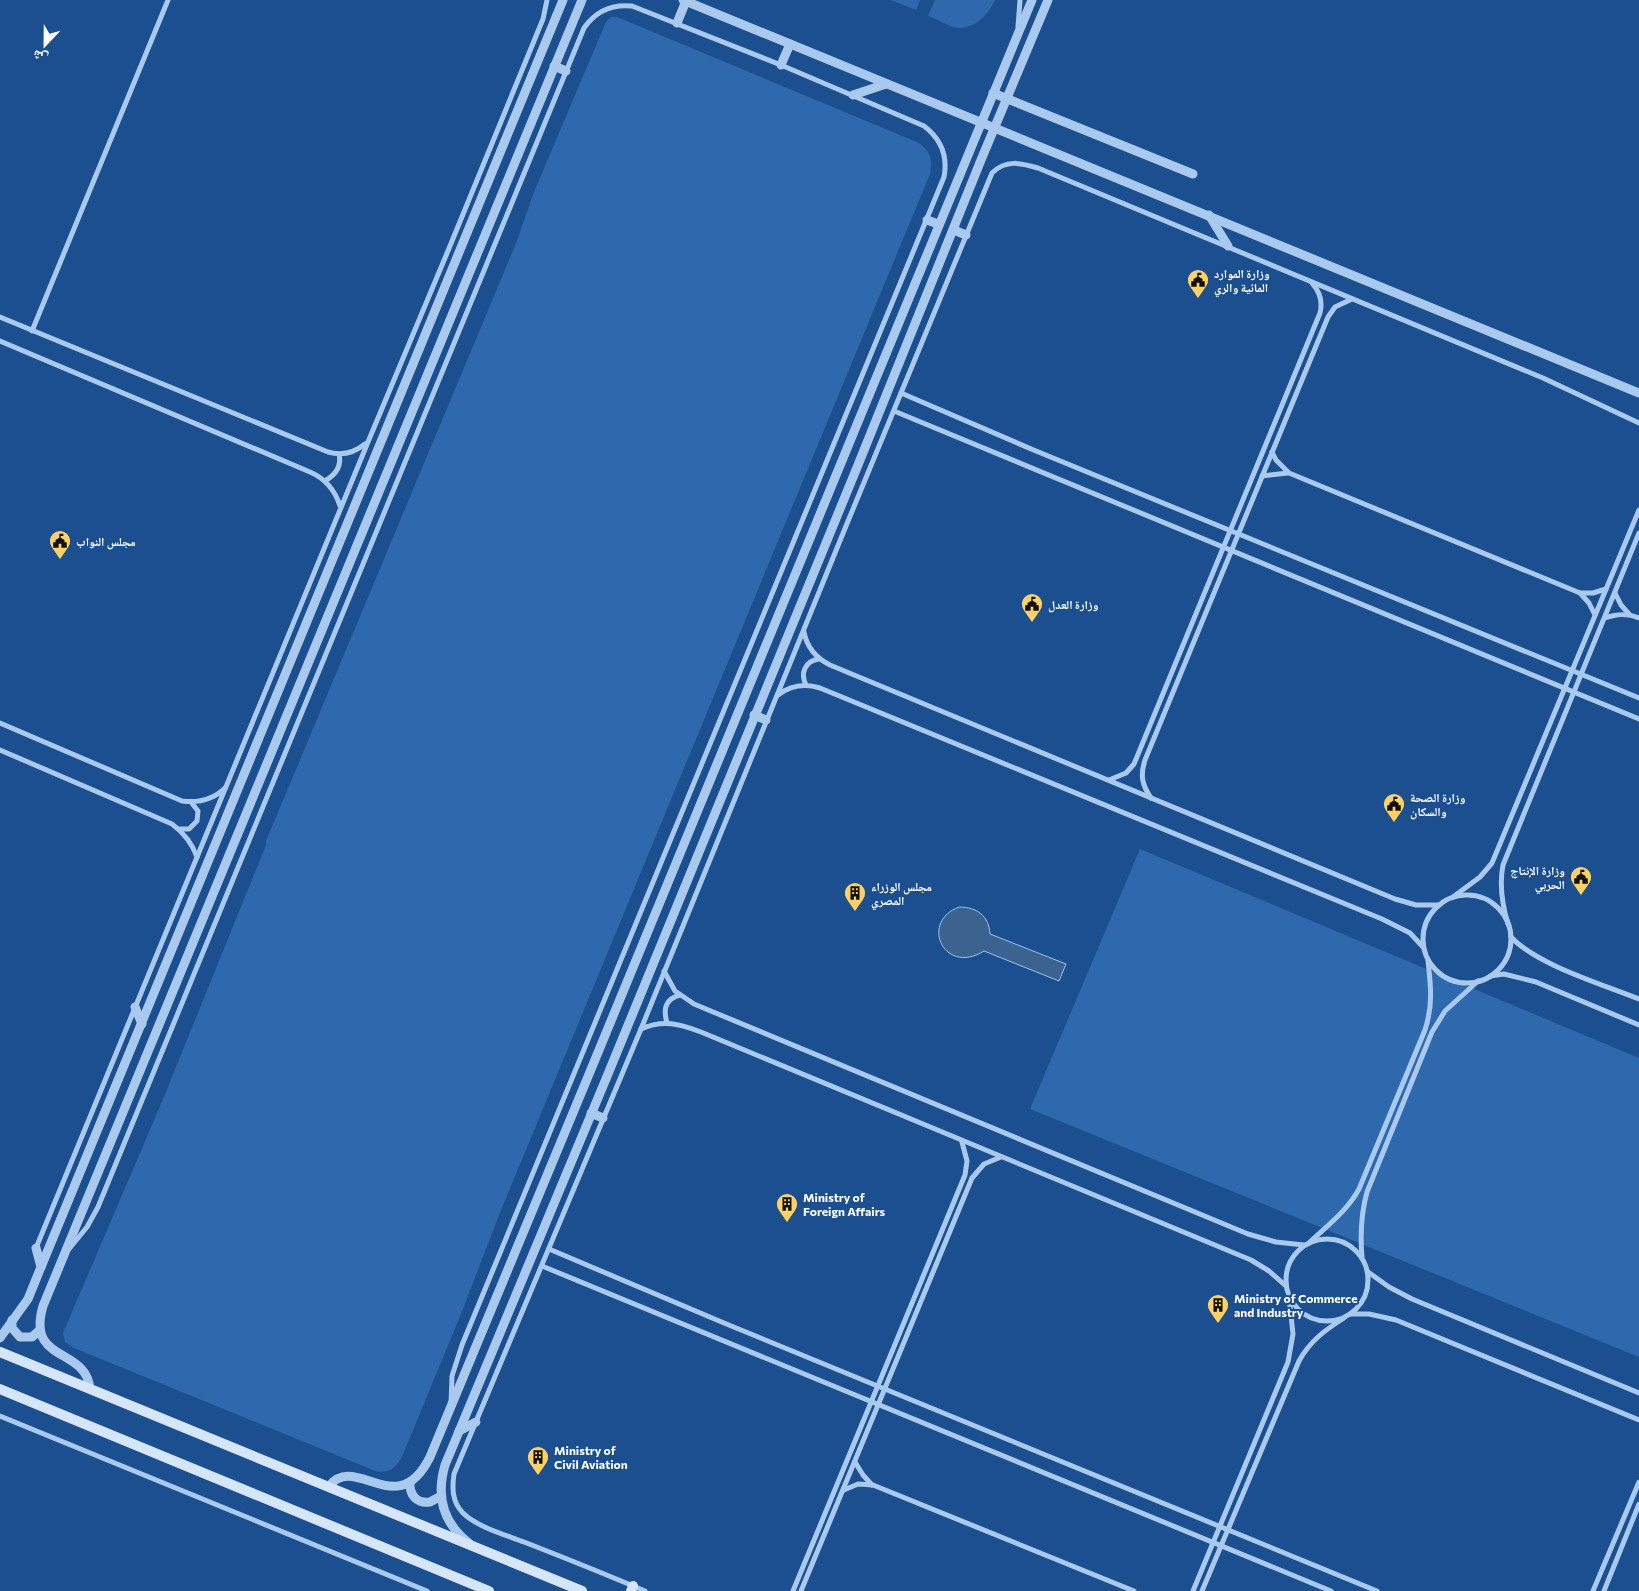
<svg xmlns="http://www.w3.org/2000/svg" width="1639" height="1591" viewBox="0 0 1639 1591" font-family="Commissioner,'Noto Naskh Arabic',sans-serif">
	<rect width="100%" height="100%" fill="#1b4f8f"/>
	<!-- green -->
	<g fill="#2e69ad">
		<polygon points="891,0 920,0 916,10"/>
		<path d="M935 0H995C989 14 975 29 958 28 949 27 937 19 928 16Z"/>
		<path d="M611 17H617L919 143C931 152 933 160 930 174L499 1215 463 1309 402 1457C396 1468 390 1472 378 1472L74 1348 65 1342 63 1333 161 1104 266 845V841L517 241 534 192 606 22Z"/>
		<polygon points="1140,849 1639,1058 1639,1357 1030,1109"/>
	</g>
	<!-- water -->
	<path fill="#3c6290" stroke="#9cc4f0" d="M959 907C977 907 989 916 990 934L1066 964 1059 981 984 951C944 976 919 922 959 907Z"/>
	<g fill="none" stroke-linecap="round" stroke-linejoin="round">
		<!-- minor -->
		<g stroke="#a9c9ee" stroke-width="5">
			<polyline points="1018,27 1020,0"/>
			<path d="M0 317 328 452C342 456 354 453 365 444"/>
			<polyline points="32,331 168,0"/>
			<path d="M0 341 310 472C326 479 335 490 340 506"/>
			<polyline points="901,393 1036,451 1639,698"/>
			<polyline points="894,411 1639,719"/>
			<polyline points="1272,452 1276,460 1289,473 1580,593 1589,603 1595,615"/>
			<polyline points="1262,476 1288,473"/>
			<path d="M325 481C335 475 342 466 339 454"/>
			<polyline points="1580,593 1593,593 1606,589"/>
			<polyline points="1615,593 1621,605 1629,614"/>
			<path d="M1605 618C1617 614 1627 613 1639 618"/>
			<path d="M804 632C807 648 816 658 830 665L1395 899 1416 905H1438"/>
			<path d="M806 685C800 673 805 661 819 659"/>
			<path d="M778 695C791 685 804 683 820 688L1382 919 1410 933 1423 947"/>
			<path d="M0 723 182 801C198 803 213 800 225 788"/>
			<path d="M0 750 172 824C184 833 192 843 197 857"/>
			<path d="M1109 780 1126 773 1134 764 1320 313C1323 301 1320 292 1312 283"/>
			<path d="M1151 798C1142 785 1140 775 1145 760L1328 317 1335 307 1352 299"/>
			<polyline points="179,829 189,829 197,821 198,811 191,802"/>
			<circle cx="1467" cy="939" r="44"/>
			<polyline points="1453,897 1480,877 1492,863 1639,510"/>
			<path d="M1508 924C1502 904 1499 885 1503 865L1639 533"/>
			<path d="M1511 937C1537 965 1602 984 1639 999"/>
			<polyline points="664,971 675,991 694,1004 1248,1234 1276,1242 1304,1245"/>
			<polyline points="1490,976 1504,974 1536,982 1639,1025"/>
			<path d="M667 1023C663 1009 665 999 680 995"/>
			<path d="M641 1029C663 1019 680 1024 701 1032L1251 1260 1269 1271 1286 1286"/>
			<circle cx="1327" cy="1280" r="41"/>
			<path d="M1310 1242C1328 1225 1347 1211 1359 1189L1425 1030C1433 1005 1431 987 1428 961"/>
			<polyline points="36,1248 368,442 450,246 543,19 547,0"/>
			<path d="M69 1249 87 1227 98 1207 584 28C595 12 611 4 632 6L781 65 924 126C941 139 948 156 944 177L462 1345 452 1376 451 1404"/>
			<polyline points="549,1249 724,1323 1377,1591"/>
			<path d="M1362 1257C1360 1234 1361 1214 1367 1192L1432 1032 1445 1011 1478 981"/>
			<polyline points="542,1266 1331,1591"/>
			<polyline points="1368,1272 1389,1287 1412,1299 1639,1393"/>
			<polyline points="1350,1314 1369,1314 1396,1320 1639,1420"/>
			<polyline points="0,1416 427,1591"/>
			<polyline points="855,1462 863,1475 872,1485"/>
			<polyline points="844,1490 858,1484 873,1485 1134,1591"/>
			<path d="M645 1591C605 1574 565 1558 524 1542 506 1535 477 1527 463 1513 452 1502 452 1488 454 1474L641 1029 846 526 992 173C1006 159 1021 163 1038 168L1543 378 1639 423"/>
			<polyline points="793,1591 965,1175 967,1161 962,1142"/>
			<polyline points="801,1591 972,1178 984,1164 1001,1157"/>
			<polyline points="1193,1591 1288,1362 1293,1334 1289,1297"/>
			<path d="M1202 1591 1299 1361C1310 1341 1325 1330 1344 1318"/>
			<polyline points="1593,1591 1639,1482"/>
			<polyline points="1604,1591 1639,1504"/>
		</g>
		<!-- tertiary -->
		<g stroke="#a9c9ee" stroke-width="9">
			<polyline points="683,0 1639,393"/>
			<polyline points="677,23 686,1"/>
			<polyline points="781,65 790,44"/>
			<polyline points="554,66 566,71"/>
			<polyline points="993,93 1193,174"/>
			<polyline points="853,95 886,84"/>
			<polyline points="1209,215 1228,246"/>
			<polyline points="927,220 938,224"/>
			<polyline points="954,230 966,235"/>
			<polyline points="754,715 766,720"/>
			<polyline points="135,1007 142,1024"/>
			<polyline points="591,1113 603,1118"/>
			<polyline points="36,1248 41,1267"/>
			<polyline points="12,1320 12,1328 20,1337 32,1337 40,1330"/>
			<polyline points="0,1338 28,1299 41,1267 563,0"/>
			<path d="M90 1389C86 1346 26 1364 43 1306L582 0"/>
			<polyline points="459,1431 476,1422"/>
			<path d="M410 1482C409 1495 417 1504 430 1502L441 1496"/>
			<path d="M329 1486C356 1452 397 1523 430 1457L592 1067 1032 0"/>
			<path d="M469 1543C443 1523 436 1496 445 1465L608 1074 858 465 981 160 1048 0"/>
		</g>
		<!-- secondary -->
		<g stroke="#d6e6fa" stroke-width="10">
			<polyline points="0,1352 582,1591"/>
			<polyline points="0,1389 489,1591"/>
			<polyline points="631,1591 633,1586"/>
		</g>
	</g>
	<!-- icons -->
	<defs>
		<g id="civic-pin" transform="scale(1.125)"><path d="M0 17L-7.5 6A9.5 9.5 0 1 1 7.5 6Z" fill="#ffd166" stroke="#1b4f8f"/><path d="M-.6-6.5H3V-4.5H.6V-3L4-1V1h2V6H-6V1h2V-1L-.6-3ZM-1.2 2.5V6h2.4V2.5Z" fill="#111"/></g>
		<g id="building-pin" transform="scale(1.125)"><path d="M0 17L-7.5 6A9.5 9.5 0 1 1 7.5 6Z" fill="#ffd166" stroke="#1b4f8f"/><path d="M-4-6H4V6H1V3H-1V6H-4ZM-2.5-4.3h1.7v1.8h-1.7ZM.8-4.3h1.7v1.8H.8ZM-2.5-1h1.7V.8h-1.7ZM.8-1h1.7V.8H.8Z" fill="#111"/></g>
	</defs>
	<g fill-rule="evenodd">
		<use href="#civic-pin" x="1198" y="280"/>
		<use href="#civic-pin" x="60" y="541"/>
		<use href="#civic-pin" x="1032" y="604"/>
		<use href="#civic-pin" x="1394" y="804"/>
		<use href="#civic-pin" x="1581" y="877"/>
		<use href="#building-pin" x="855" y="893"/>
		<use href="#building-pin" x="787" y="1204"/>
		<use href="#building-pin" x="1218" y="1305"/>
		<use href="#building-pin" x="538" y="1457"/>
	</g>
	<g text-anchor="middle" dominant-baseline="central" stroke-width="4" stroke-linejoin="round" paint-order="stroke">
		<!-- poi labels -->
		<g font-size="12" font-weight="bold" fill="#fff" stroke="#1b4f8f" text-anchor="start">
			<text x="1214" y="273">وزارة الموارد<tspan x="1214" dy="14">المائية والري</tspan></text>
			<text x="76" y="541">مجلس النواب</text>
			<text x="1048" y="604">وزارة العدل</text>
			<text x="1410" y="797">وزارة الصحة<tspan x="1410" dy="14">والسكان</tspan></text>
			<text x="1565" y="870" text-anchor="end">وزارة الإنتاج<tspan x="1565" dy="14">الحربي</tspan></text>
			<text x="871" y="886">مجلس الوزراء<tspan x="871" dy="14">المصري</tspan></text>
			<text x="803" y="1197">Ministry of<tspan x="803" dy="14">Foreign Affairs</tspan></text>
			<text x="1234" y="1298">Ministry of Commerce<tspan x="1234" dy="14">and Industry</tspan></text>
			<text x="554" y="1450">Ministry of<tspan x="554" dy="14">Civil Aviation</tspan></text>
		</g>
	</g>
	<!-- north arrow -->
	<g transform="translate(45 45) rotate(202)" stroke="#1b4f8f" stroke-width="4" paint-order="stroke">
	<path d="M0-4L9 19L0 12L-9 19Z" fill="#ffffff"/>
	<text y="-8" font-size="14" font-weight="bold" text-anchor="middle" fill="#ffffff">ش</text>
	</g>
</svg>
